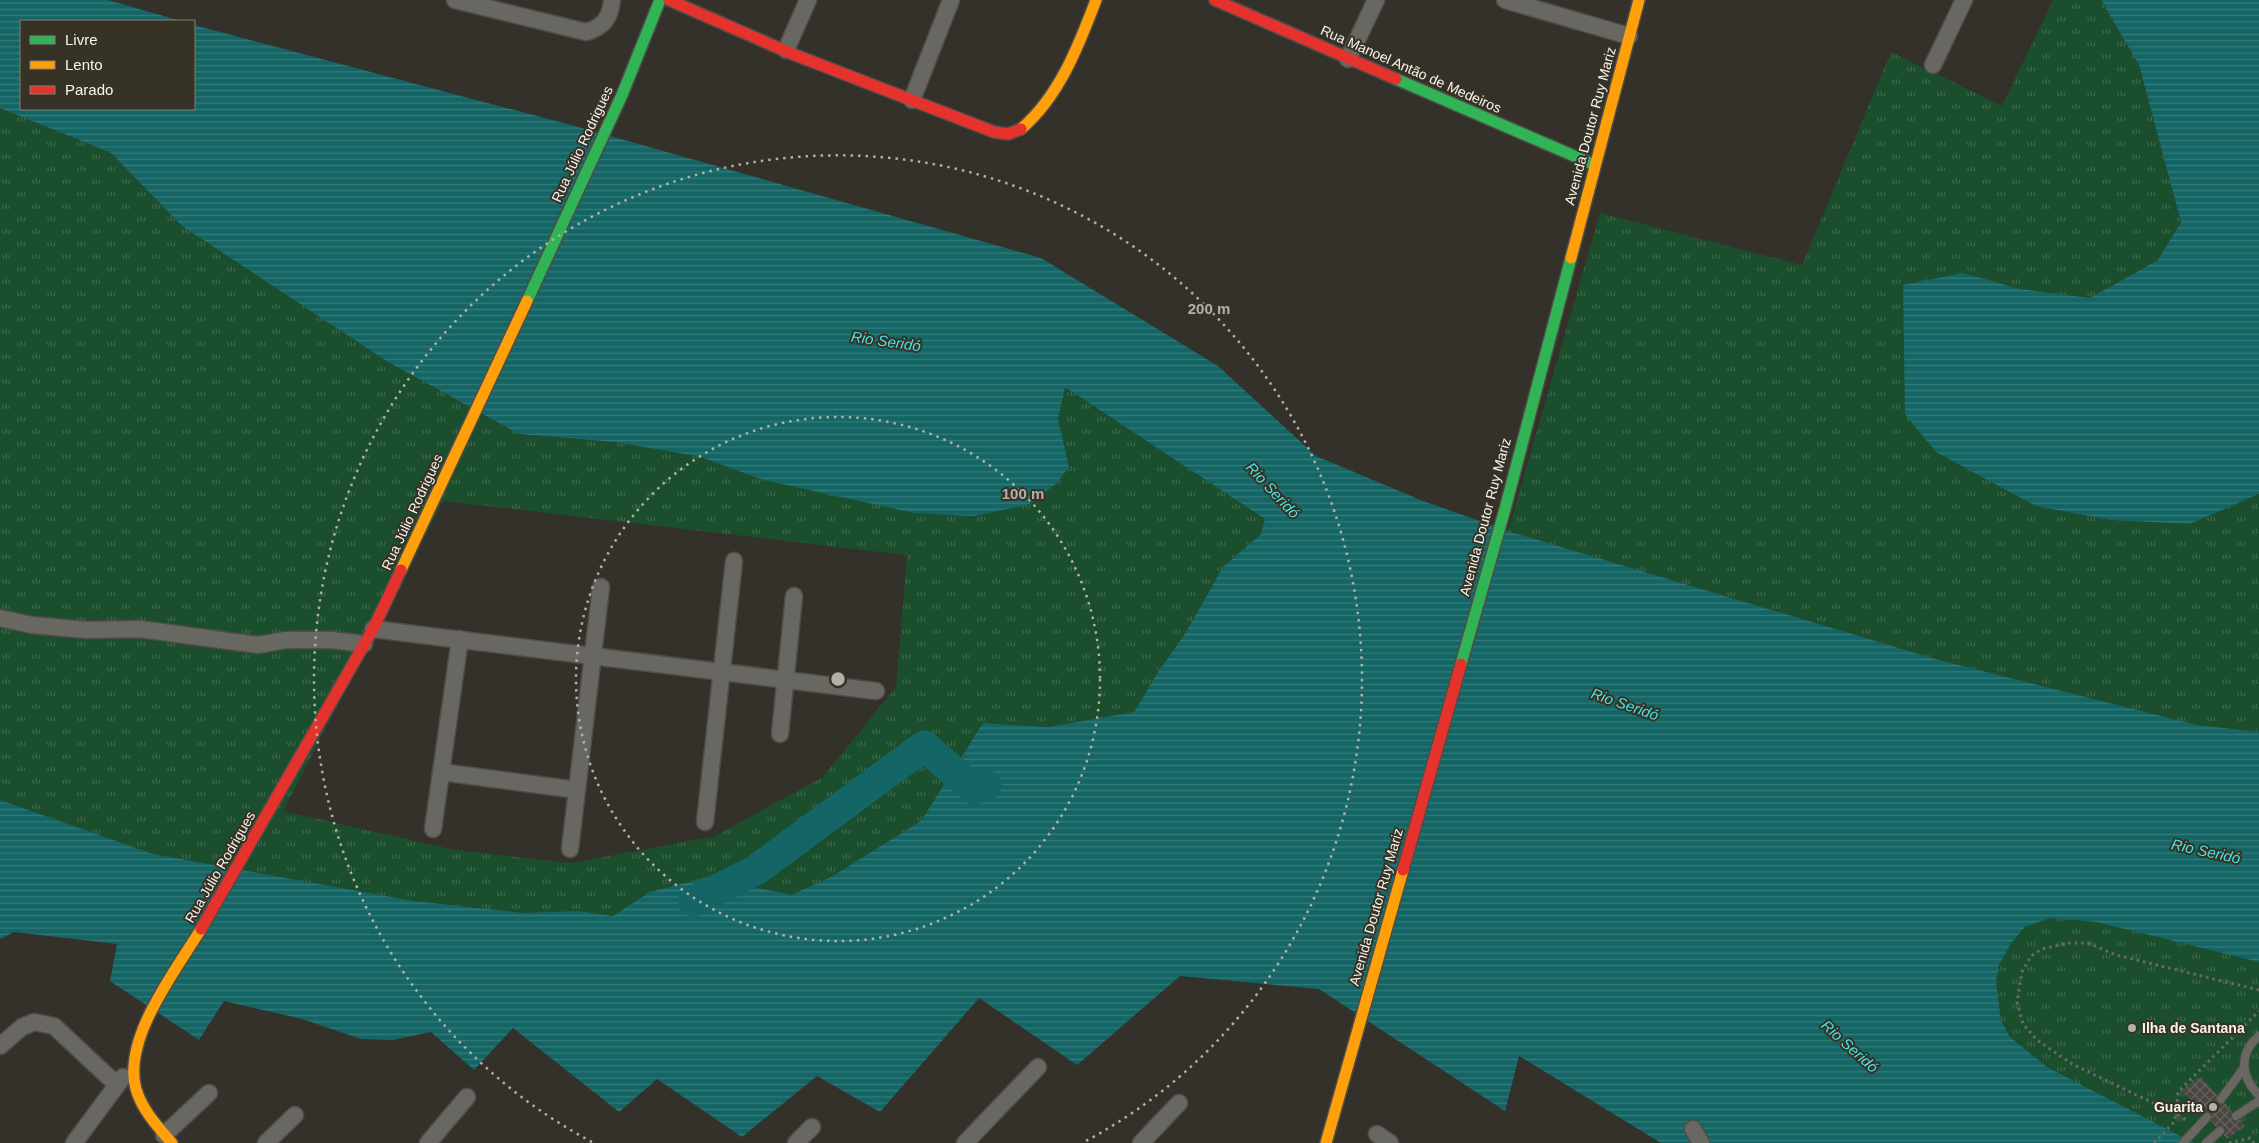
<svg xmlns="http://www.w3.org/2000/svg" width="2259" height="1143" viewBox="0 0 2259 1143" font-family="Arial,sans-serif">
	<defs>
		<pattern id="grass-tufts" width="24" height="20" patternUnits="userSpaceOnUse" patternTransform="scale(1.25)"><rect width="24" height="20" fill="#1b4e2d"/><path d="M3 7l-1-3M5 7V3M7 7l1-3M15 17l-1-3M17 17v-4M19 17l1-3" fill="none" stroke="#3d684c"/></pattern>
		<pattern id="water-rules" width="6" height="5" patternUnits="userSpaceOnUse" patternTransform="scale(1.25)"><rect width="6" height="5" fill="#146565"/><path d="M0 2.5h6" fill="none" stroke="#377c7b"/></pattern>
		<pattern id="building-cross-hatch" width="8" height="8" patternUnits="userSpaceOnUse" patternTransform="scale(1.25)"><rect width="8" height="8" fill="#4a4642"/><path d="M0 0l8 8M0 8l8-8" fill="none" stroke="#65615d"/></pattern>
	</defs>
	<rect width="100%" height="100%" fill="#33312a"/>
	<!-- grass -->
	<g fill="url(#grass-tufts)" fill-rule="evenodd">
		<polygon points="2053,0 2101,0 2139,65 2181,222 2158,260 2090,298 2020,289 1963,273 2036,506 2111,520 2189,524 2259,494 2259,732 2197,725 1939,660 1508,531 1600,213 1802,265 1891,52 2002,106"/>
		<path d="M0 108 111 153 182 226 388 362 519 434 615 442 701 457 763 480 1069 467 1058 419 1064 386 1265 519 1261 534 1223 567 1186 632 1155 677 1134 712 1048 727 983 723 921 821 831 877 791 895 708 877 650 892 614 916 578 911 523 913 414 901 153 854 0 800ZM443 501 907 555 896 687 823 777 715 836 572 863 455 850 283 811Z"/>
		<polygon points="2050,918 2096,922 2259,962 2259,1143 2194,1143 2047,1067 2009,1036 2001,1020 1996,981 1999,965 2012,942 2025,927"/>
	</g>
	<!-- water -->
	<g fill="url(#water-rules)">
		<polygon points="0,0 108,0 181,21 21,21 21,109 194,109 194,25 582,128 1041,258 1218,366 1316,456 1423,501 1508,531 1939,660 2197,725 2259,732 2259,962 2096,922 2050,918 2025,927 2012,942 1999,965 1996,981 2001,1020 2009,1036 2047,1067 2194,1143 1661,1143 1519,1056 1505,1111 1319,989 1180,976 1077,1065 979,998 880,1112 817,1076 742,1137 657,1079 619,1112 513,1028 474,1070 431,1032 393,1040 361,1039 302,1019 224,1001 199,1040 110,981 117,944 14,932 0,939 0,800 153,854 414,901 523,913 578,911 613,916 650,892 708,877 791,895 831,877 921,821 983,723 1048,727 1134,712 1155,677 1186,632 1223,567 1261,534 1265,519 1065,387 1058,419 1069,467 1057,483 1028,505 973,516 914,513 763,480 701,457 615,442 519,434 388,362 182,226 111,153 0,108"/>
		<polygon points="2101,0 2259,0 2259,494 2190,524 2111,520 2036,506 1936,452 1905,414 1903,285 1963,273 2020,289 2090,298 2158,260 2181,222 2139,65"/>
	</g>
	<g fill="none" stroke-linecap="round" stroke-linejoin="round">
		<!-- river -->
		<polyline stroke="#146565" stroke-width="31" points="694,901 756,870 924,746 974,789 986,785"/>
	</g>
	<!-- building -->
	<polygon fill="url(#building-cross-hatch)" points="2201,1077 2217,1095 2217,1103 2224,1103 2232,1112 2232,1119 2240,1120 2245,1126 2227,1139 2224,1135 2226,1130 2224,1127 2216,1127 2211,1121 2211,1113 2208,1111 2203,1113 2181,1090"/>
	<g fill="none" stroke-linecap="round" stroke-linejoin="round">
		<!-- lane casing -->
		<g stroke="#4f4d47" stroke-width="10">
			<g id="lane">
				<path d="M2259 1036C2238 1053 2241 1078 2259 1095"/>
				<polyline points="2221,1099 2244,1068"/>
				<polyline points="2236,1116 2259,1101"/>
				<polyline points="2183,1143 2207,1117"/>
				<polyline points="2206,1143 2220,1131"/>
			</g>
		</g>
		<!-- street casing -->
		<g stroke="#4f4d47" stroke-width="19">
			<g id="street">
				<path d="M455 0 586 32C604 27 610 18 612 0"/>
				<polyline points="1505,0 1629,36"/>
				<polyline points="786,50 808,0"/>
				<polyline points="1348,59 1376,0"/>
				<polyline points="1933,65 1964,0"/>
				<polyline points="912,100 951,0"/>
				<polyline points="0,618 32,625 87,630 140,629 258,645 286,640 331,640 364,644"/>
				<polyline points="373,629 876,691"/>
				<polyline points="780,734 794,596"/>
				<polyline points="441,772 577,790"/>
				<polyline points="705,822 734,561"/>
				<polyline points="433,829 460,639"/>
				<polyline points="570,849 601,587"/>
				<polyline points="0,1046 22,1027 34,1022 54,1026 117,1085"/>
				<polyline points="1693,1129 1701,1143"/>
				<polyline points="1377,1134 1390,1143"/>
				<polyline points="164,1135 209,1093"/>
				<polyline points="74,1143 123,1077"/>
				<polyline points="266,1143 295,1115"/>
				<polyline points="428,1143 467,1097"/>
				<polyline points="796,1143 812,1127"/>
				<polyline points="965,1143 1038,1067"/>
				<polyline points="1141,1143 1179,1103"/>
			</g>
		</g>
		<!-- fast casing -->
		<g stroke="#4f4d47" stroke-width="14">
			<g id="fast">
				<polyline points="1396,79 1595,165"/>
				<polyline points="527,301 622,95 660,0"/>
				<polyline points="1461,664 1505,509 1571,258"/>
			</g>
		</g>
		<!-- slow casing -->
		<g stroke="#4f4d47" stroke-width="14">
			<g id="slow">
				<path d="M1021 129C1059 97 1079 45 1096 0"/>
				<polyline points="1571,258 1639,0"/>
				<polyline points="401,570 527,301"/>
				<path d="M172 1143C158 1127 142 1110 136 1089 122 1039 176 970 201 929"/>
				<polyline points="1326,1143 1403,870"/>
			</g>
		</g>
		<!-- jam casing -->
		<g stroke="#4f4d47" stroke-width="14">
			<g id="jam">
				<polyline points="669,0 790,53 994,132 1008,134 1021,129"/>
				<polyline points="1215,0 1396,79"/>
				<polyline points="1403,870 1461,664"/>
				<polyline points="201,929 373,629 401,570"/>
			</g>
		</g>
		<!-- path -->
		<g stroke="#6a6965" stroke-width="3" stroke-dasharray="2.5 4" stroke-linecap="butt">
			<polyline points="2259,990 2116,955 2088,943 2068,943 2042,949 2031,956 2022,972 2017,1002 2023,1024 2037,1040 2072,1064 2176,1114 2178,1092 2259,1011"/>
			<polyline points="2154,1143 2174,1122 2176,1114 2188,1121"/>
			<polyline points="2229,1143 2250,1138 2254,1143"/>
		</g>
		<!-- lane -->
		<use href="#lane" stroke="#696762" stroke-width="8"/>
		<!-- street -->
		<use href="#street" stroke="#696762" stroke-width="16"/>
		<!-- fast -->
		<use href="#fast" stroke="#30b455" stroke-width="11"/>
		<!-- slow -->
		<use href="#slow" stroke="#ff9f0a" stroke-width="11"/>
		<!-- jam -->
		<use href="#jam" stroke="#e5322d" stroke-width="11"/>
	</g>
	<!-- distance rings -->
	<g fill="none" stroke="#b2b0a8" stroke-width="2.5" stroke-dasharray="2.5 5">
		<circle cx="838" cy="679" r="262"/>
		<path d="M592 1142A524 524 0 1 1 1084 1142"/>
	</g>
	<!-- markers -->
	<g fill="#b2b0a8" stroke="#373226" stroke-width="2">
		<circle cx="2132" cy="1028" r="5"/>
		<circle cx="2213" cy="1107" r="5"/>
	</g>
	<g text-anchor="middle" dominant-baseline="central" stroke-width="4" stroke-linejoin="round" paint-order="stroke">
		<!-- street labels -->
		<g font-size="14" fill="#f7f4ec" stroke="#373226">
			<text transform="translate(1411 69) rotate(24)">Rua Manoel Antão de Medeiros</text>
			<text transform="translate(1590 126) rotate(-75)">Avenida Doutor Ruy Mariz</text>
			<text transform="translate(582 144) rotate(-65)">Rua Júlio Rodrigues</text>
			<text transform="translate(412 512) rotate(-65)">Rua Júlio Rodrigues</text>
			<text transform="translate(1485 517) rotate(-75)">Avenida Doutor Ruy Mariz</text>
			<text transform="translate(220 867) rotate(-60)">Rua Júlio Rodrigues</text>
			<text transform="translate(1376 907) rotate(-74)">Avenida Doutor Ruy Mariz</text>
		</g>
		<!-- poi labels -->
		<g font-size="14" font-weight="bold" fill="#f7f4ec" stroke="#373226" text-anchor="start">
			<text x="2142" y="1028">Ilha de Santana</text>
			<text x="2203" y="1107" text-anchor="end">Guarita</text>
		</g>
		<!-- water labels -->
		<g font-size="15" font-style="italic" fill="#47e3e5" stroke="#373226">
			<text transform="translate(886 341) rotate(8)">Rio Seridó</text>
			<text transform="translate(1273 490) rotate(47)">Rio Seridó</text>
			<text transform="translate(1625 704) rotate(19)">Rio Seridó</text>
			<text transform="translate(2206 851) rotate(12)">Rio Seridó</text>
			<text transform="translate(1850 1046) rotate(42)">Rio Seridó</text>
		</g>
	</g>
	<circle cx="838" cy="679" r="8" fill="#b2b0a8" stroke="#373226" stroke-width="2.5"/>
	<g font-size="15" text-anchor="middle" font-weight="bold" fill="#b2b0a8" stroke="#373226" stroke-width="4" stroke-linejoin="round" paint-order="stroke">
		<text x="1209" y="314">200 m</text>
		<text x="1023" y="499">100 m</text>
	</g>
	<!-- legend -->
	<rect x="20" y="20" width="175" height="90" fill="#373226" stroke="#848075"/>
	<rect x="30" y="36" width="25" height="8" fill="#30b455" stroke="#848075"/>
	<text x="65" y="45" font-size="15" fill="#f7f4ec">Livre</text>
	<rect x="30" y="61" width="25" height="8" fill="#ff9f0a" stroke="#848075"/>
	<text x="65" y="70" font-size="15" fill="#f7f4ec">Lento</text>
	<rect x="30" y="86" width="25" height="8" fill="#e5322d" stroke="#848075"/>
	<text x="65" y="95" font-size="15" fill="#f7f4ec">Parado</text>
</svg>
